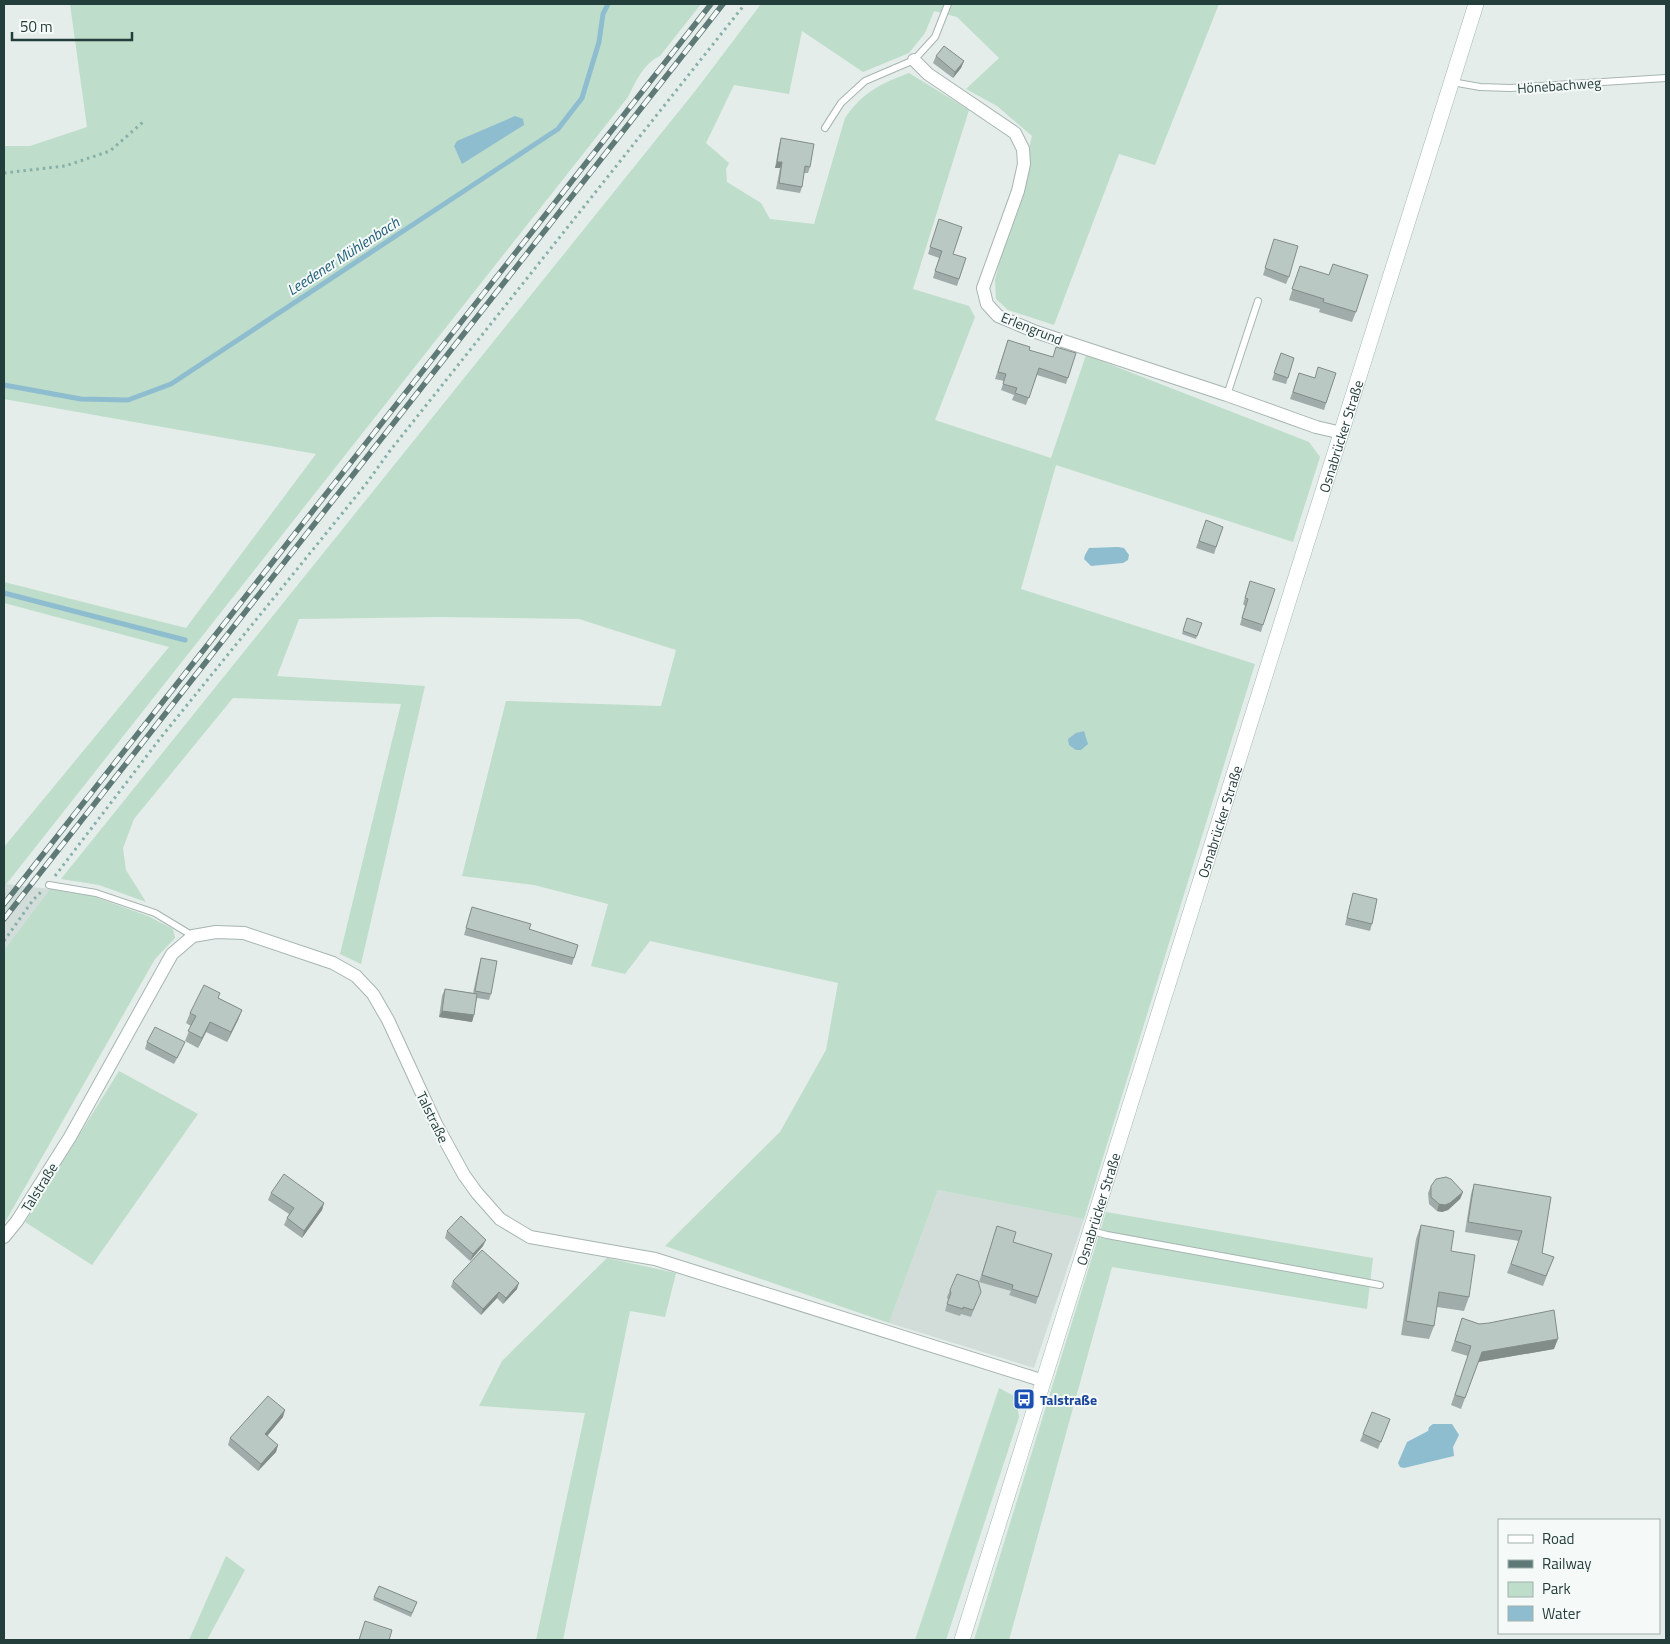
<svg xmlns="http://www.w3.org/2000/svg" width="1670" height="1644" viewBox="0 0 1670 1644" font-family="'Titillium Web',sans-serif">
	<rect width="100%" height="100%" fill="#e4edea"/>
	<!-- built -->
	<g fill="#d2ddda">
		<polygon points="6,884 50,889 4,950 4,887"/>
		<polygon points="938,1190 1084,1219 1034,1368 889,1323"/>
	</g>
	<!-- green -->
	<g fill="#beddcb">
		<path d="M70 4H701L660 56C644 63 636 81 628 97L4 887V847L169 647 4 603V582L186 628 316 454 4 399V146H30L87 127Z"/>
		<path d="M761 4H1219L1155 165 1119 154 1054 325 1008 310 996 299 995 280 1032 136 997 106 966 89 999 58 957 17 934 11 925 33 909 53 863 72 802 31 789 94 734 85 706 143 729 163 726 169 727 182 761 203 770 219 814 224 845 118C863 92 880 84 909 73L969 110 913 289 969 306 975 317 935 420 1051 458 1086 355 1309 442 1320 457 1293 542 1056 465 1021 589 1255 664 1084 1219 938 1190 889 1323 665 1246 780 1132 826 1050 838 983 650 941 625 974 591 966 608 904 534 885 462 876 506 701 661 706 676 650 579 619 441 617 299 619 277 676 425 686 361 964 340 954 401 704 233 698 134 819 123 848 126 870 146 902 99 885 61 879 696 90Z"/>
		<polygon points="50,889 92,896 148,916 173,929 175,938 155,959 4,1224 4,950"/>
		<polygon points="119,1071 198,1114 92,1265 25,1222"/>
		<polygon points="1106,1212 1373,1258 1367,1309 1112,1267 1009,1640 974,1640"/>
		<polygon points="607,1258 676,1273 665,1317 630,1311 563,1640 536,1640 585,1413 479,1406 502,1361"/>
		<polygon points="999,1388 1016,1397 1019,1417 946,1640 915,1640"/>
		<polygon points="226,1556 245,1570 207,1640 189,1640"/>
	</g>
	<!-- water -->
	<g fill="#8fbdd0">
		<polygon points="515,116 523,119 524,125 462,164 454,146 457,141"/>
		<polygon points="1118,547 1124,548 1129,555 1128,560 1123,563 1091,566 1084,559 1085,555 1089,548"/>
		<polygon points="1084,731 1088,744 1081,750 1076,750 1069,745 1068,739 1076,733"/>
		<polygon points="1433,1424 1452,1424 1459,1435 1453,1447 1454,1456 1404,1468 1400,1467 1398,1463 1407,1442 1428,1431 1429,1427"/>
	</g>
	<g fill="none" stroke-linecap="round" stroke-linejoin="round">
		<!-- stream -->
		<g stroke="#8fbdd0" stroke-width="5">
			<polyline points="4,385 81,399 128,400 171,384 558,129 582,98 599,42 603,14 608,4"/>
			<polyline points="4,593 185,640"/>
		</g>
		<!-- service casing -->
		<g stroke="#a7b5b2" stroke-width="8">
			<g id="service">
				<polyline points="1452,82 1480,87 1510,88 1666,78"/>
				<polyline points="825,128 841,103 865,81 914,60 935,37 948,4"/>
				<polyline points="1227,395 1258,301"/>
				<polyline points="49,885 96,893 155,913 193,936"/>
				<polyline points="1092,1231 1107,1235 1380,1285"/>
			</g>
		</g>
		<!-- minor casing -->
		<g stroke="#a7b5b2" stroke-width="14">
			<g id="minor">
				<polyline points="914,60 928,74 1015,133 1023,149 1024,164 1018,191 983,288 987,304 998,316 1036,332 1227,395 1316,427 1342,433"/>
				<polyline points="4,1237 17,1221 70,1137 172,954 193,936 216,932 244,933 333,963 356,976 373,994 388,1020 436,1124 464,1175 477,1193 500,1219 530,1237 655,1259 1044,1381"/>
			</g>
		</g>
		<!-- secondary casing -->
		<g stroke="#a3b9b4" stroke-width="16">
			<g id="secondary">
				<path id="s1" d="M962 1640 1476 4"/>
			</g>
		</g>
		<!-- path -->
		<g stroke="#86b0a8" stroke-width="3" stroke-dasharray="2.5 4" stroke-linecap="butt">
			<polyline points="4,173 65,166 110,151 143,122"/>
			<polyline points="55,876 162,736 366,484 389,452 745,4"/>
			<polyline points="4,941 33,900 41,892"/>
		</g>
		<!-- service -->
		<use href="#service" stroke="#fff" stroke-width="6"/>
		<!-- minor -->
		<use href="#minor" stroke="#fff" stroke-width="12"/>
		<!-- secondary -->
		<use href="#secondary" stroke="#fff" stroke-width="15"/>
		<!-- rail casing -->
		<g stroke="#5f7a76" stroke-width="5.5">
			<g id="rail">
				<polyline points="4,904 711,4"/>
				<polyline points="4,919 723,4"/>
			</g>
		</g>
		<!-- rail -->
		<use href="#rail" stroke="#f5faf8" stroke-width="4" stroke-dasharray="11" stroke-linecap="butt"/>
	</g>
	<!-- wall -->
	<g fill="#a0aca9">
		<polygon points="936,56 964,61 961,68 953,78 933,63"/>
		<polygon points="781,138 810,167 808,173 804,173 802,187 800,193 776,189 780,168 775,168 779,145"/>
		<polygon points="939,219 953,254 966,258 957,286 933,278 939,258 928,254"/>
		<polygon points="1272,246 1289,277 1286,284 1263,275"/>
		<polygon points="1300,266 1356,312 1352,322 1319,312 1320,309 1289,300"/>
		<polygon points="1008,340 1029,350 1052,357 1076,353 1066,384 1037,375 1026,405 1012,400 1014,395 1001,390 1004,381 995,379"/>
		<polygon points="1281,353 1294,358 1286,384 1272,380"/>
		<polygon points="1299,373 1314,378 1336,373 1324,410 1290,399"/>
		<polygon points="1206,520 1223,527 1214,554 1196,548"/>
		<polygon points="1250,581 1263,625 1261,632 1240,625 1245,606 1243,604"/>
		<polygon points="1187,618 1202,623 1196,639 1182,634"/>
		<polygon points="1353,893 1372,924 1370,931 1345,925 1351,900"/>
		<polygon points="472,907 529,929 578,945 572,965 464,935"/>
		<polygon points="481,958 491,994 489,1000 477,998 472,1022 439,1017 442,996 445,989 473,993 479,965"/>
		<polygon points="219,998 242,1010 238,1020 227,1042 206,1032 198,1048 185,1041 191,1026 186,1023 190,1013"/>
		<polygon points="147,1042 182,1049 174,1064 145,1049"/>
		<polygon points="1474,1184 1551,1197 1542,1253 1554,1257 1543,1286 1507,1273 1519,1241 1465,1232 1471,1194"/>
		<polygon points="1431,1186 1463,1192 1460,1199 1448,1210 1442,1212 1437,1211 1429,1204 1428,1193"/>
		<polygon points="271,1193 324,1203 322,1210 302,1238 284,1225 287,1218 289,1214 268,1200"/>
		<polygon points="1421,1225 1451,1251 1469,1297 1464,1311 1437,1307 1434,1326 1429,1339 1401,1335 1416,1239"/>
		<polygon points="997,1226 1013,1242 1038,1297 1036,1304 1009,1295 1011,1291 979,1282"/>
		<polygon points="447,1231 483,1246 470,1261 445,1238"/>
		<polygon points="453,1281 517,1289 503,1304 497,1298 481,1315 451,1287"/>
		<polygon points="950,1290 978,1299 971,1317 961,1314 960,1316 945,1311 948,1300 947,1297"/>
		<polygon points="1462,1318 1554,1349 1478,1362 1461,1409 1451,1405 1468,1356 1451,1351"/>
		<polygon points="283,1417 267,1436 278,1445 276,1452 258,1471 228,1445 230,1438"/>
		<polygon points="1390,1419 1378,1449 1360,1441 1363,1434"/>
		<polygon points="379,1586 417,1602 411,1617 373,1600"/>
	</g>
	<!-- shaded-wall -->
	<g fill="#828c89">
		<polygon points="964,61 961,68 953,78 955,72"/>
		<polygon points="777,162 782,162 780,168 775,168"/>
		<polygon points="242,1010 238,1020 227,1042 231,1032"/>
		<polygon points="442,1011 474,1015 472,1022 439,1017"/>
		<polygon points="210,1022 206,1032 198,1048 202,1038"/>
		<polygon points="1463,1192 1460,1199 1448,1210 1442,1212 1437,1211 1439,1204"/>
		<polygon points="324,1203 322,1210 302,1238 304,1231"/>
		<polygon points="486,1240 483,1246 470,1261 473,1254"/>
		<polygon points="519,1283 517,1289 503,1304 506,1298"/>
		<polygon points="499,1292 497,1298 481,1315 483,1309"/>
		<polygon points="1558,1339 1554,1349 1478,1362 1461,1409 1482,1352"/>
		<polygon points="285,1410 283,1417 263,1441 265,1434"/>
		<polygon points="278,1445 276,1452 258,1471 261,1464"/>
	</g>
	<!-- building -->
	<g fill="#bac8c4" stroke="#828c89">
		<polygon points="944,46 964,61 955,72 936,56"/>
		<polygon points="781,138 814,144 810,167 805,166 802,187 779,183 782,162 777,162"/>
		<polygon points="939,219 962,227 953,254 966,258 959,279 935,271 942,251 930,247"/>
		<polygon points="1274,239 1298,246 1289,277 1265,268"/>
		<polygon points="1333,264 1368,275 1356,312 1323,302 1324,299 1292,289 1300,266 1329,275"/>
		<polygon points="1008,340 1030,347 1029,350 1053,357 1056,347 1076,353 1068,378 1039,368 1029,398 1015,393 1017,388 1003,384 1006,374 998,372"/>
		<polygon points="1281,353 1294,358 1288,378 1274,373"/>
		<polygon points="1318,367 1336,373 1326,403 1293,392 1299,373 1315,378"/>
		<polygon points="1206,520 1223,527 1216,547 1199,541"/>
		<polygon points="1250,581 1275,589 1263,625 1242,618 1248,599 1245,598"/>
		<polygon points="1187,618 1202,623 1197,636 1183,631"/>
		<polygon points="1353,893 1377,899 1372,924 1347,918"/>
		<polygon points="472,907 531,924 529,929 578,945 574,958 466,928"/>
		<polygon points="481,958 497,961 491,994 475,991"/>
		<polygon points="204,985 220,993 218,998 242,1010 231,1032 210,1022 202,1038 188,1031 196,1016 190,1013"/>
		<polygon points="445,989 477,994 474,1015 442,1011"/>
		<polygon points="155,1027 185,1042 177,1058 147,1042"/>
		<polygon points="284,1174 324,1203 304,1231 287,1218 294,1208 271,1193"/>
		<polygon points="1446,1177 1451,1179 1463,1192 1450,1203 1445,1205 1439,1204 1431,1197 1431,1186 1436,1179"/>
		<polygon points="1474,1184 1551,1197 1542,1253 1554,1257 1546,1276 1511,1264 1522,1231 1468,1222"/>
		<polygon points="461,1216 486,1240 473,1254 447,1231"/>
		<polygon points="1421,1225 1454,1231 1451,1251 1475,1255 1469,1297 1439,1292 1434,1326 1406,1321"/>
		<polygon points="997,1226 1016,1232 1013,1242 1052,1254 1038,1297 1012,1289 1013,1285 982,1275"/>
		<polygon points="482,1250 519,1283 506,1298 499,1292 483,1309 453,1281"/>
		<polygon points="957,1274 978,1281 981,1292 973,1310 963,1307 963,1309 947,1304 951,1293 950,1290"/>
		<polygon points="1554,1310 1558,1339 1482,1352 1465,1398 1455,1395 1471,1346 1455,1341 1462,1318 1479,1324 1489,1323"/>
		<polygon points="268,1396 285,1410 265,1434 278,1445 261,1464 230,1438"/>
		<polygon points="1372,1412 1390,1419 1381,1442 1363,1434"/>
		<polygon points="379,1586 417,1602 412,1613 374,1597"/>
		<polygon points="365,1621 392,1630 389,1640 359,1640"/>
	</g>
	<!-- icons -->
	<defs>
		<g id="bus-square" transform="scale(1.125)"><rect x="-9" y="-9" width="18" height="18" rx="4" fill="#1a4fb4" stroke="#f5faf8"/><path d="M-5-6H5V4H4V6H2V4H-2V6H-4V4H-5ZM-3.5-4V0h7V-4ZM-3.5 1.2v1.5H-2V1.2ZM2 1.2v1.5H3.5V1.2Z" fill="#fff"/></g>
	</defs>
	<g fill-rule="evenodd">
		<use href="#bus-square" x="1024" y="1399"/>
	</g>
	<g text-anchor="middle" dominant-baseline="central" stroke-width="4" stroke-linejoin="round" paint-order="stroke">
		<!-- street labels -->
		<g font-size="14" fill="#243e3b" stroke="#f5faf8">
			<text transform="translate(1559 85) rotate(-4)">Hönebachweg</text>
			<text transform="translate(1032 328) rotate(22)">Erlengrund</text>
			<text stroke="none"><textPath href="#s1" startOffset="1262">Osnabrücker Straße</textPath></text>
			<text stroke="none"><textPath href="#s1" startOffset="858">Osnabrücker Straße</textPath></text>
			<text transform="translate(433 1117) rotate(64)">Talstraße</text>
			<text transform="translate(39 1187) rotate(-58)">Talstraße</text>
			<text stroke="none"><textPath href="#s1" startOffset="452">Osnabrücker Straße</textPath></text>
		</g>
		<!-- transit labels -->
		<g font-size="14" font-weight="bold" fill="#164399" stroke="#f5faf8" text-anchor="start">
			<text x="1040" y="1399">Talstraße</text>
		</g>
		<!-- water labels -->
		<g font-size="15" font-style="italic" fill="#205e79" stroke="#f5faf8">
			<text transform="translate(343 256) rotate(-33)">Leedener Mühlenbach</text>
		</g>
	</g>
	<!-- border -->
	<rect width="1670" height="1644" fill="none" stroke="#243e3b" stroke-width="10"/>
	<!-- legend -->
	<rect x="1498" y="1519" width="162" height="115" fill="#f5faf8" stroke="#a1afac"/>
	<rect x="1508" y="1535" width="25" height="8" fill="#ffffff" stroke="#a1afac"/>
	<text x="1542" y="1544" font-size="15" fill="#243e3b">Road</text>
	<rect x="1508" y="1560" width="25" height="8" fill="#5f7a76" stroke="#a1afac"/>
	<text x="1542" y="1569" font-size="15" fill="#243e3b">Railway</text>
	<rect x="1508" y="1582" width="25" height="15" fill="#beddcb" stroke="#a1afac"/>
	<text x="1542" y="1594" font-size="15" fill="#243e3b">Park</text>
	<rect x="1508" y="1606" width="25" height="15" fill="#8fbdd0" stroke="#a1afac"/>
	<text x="1542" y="1619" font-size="15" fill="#243e3b">Water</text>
	<!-- scale -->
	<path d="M12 32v8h120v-8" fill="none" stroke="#243e3b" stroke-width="2.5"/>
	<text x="20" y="32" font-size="15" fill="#243e3b" stroke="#f5faf8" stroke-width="4" paint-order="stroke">50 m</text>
</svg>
